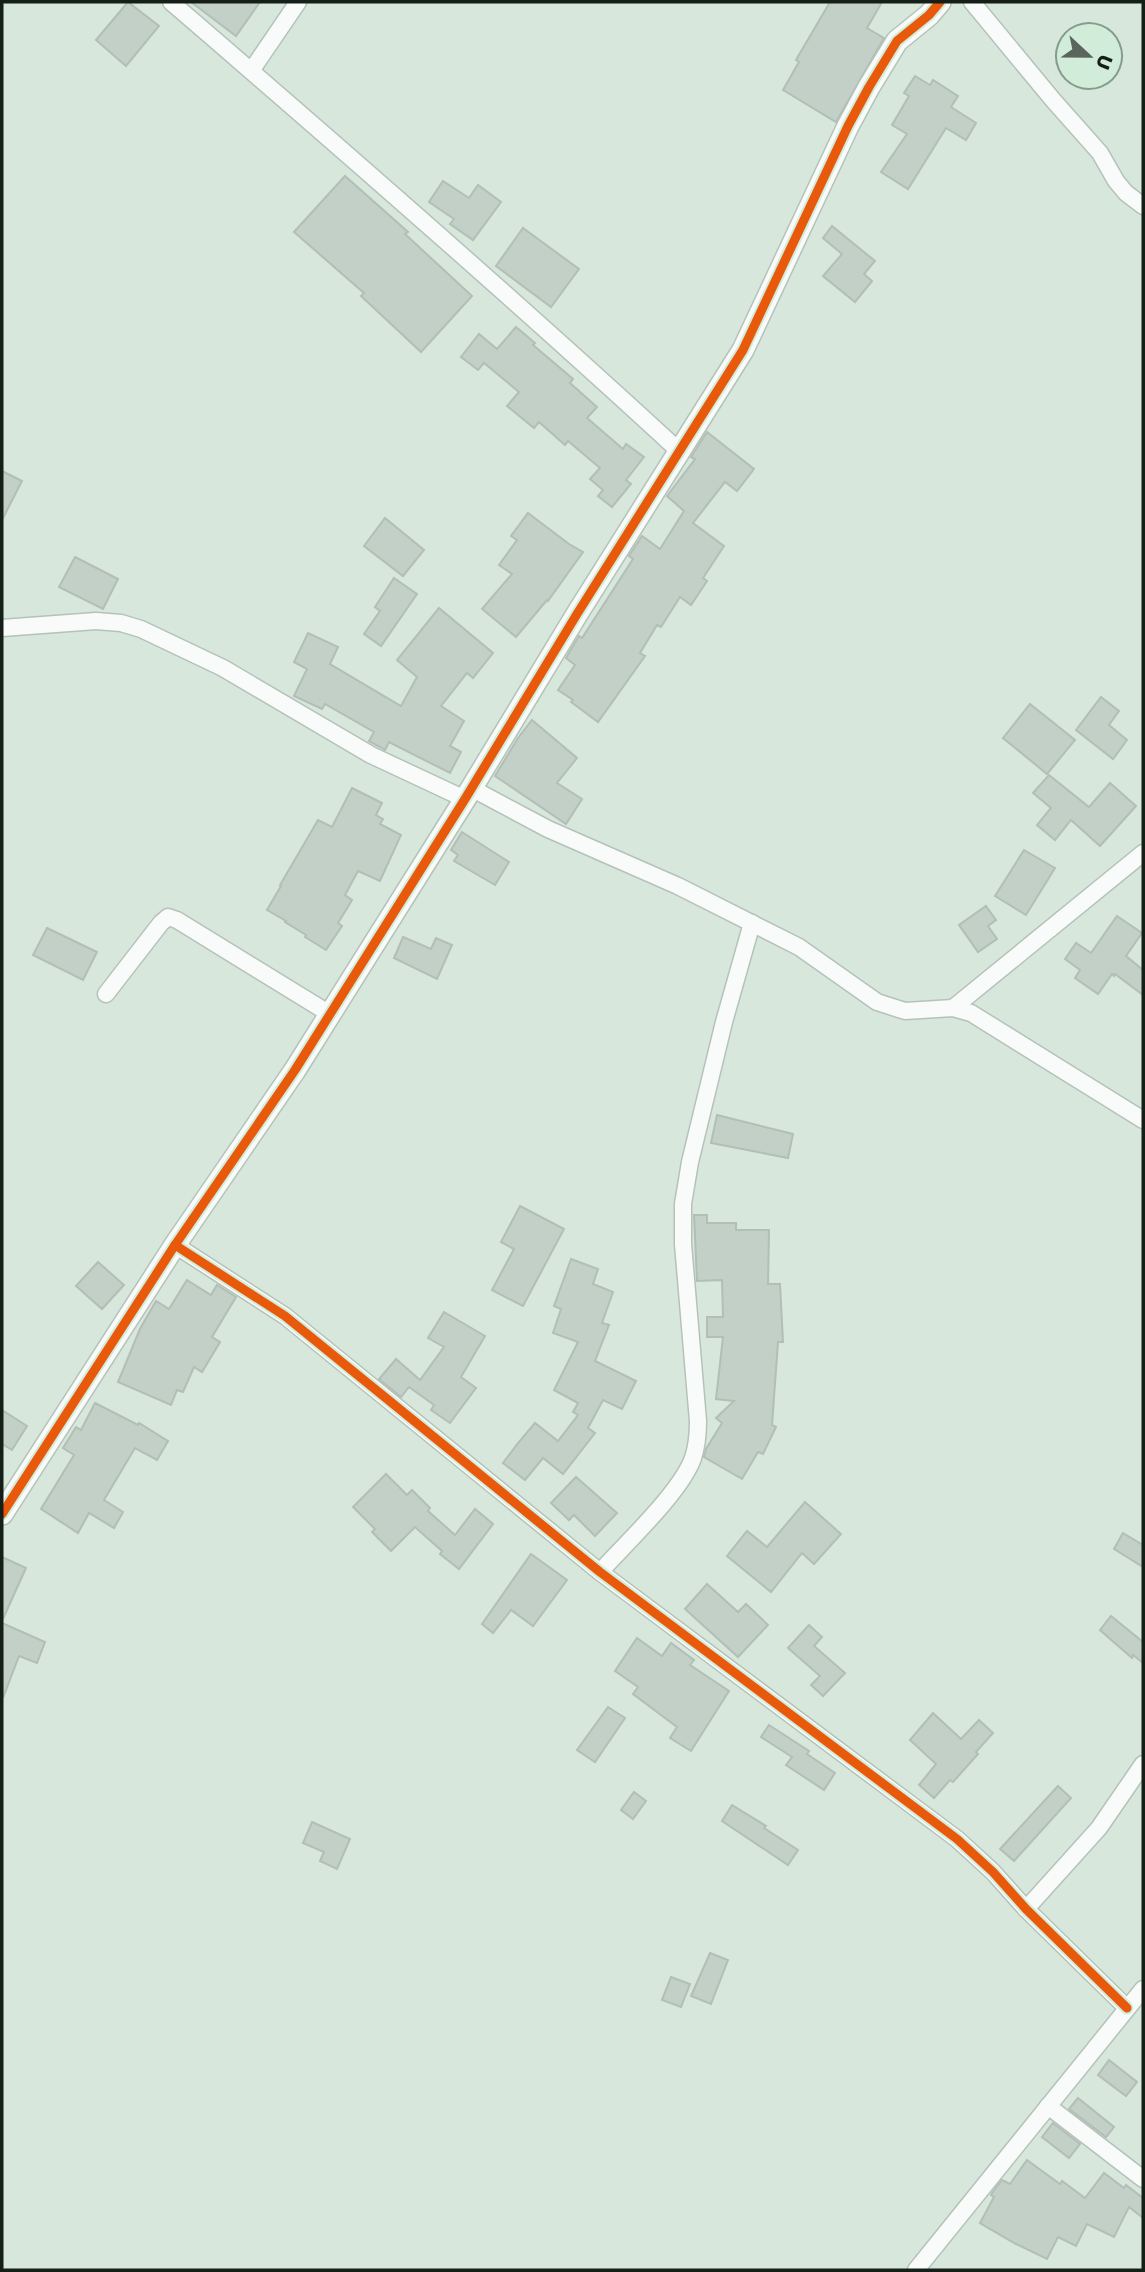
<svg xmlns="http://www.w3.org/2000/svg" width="1145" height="2272" viewBox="0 0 1145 2272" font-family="'Golos Text',sans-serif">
	<rect width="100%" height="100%" fill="#d7e7dc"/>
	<!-- building -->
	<g fill="#c3d0c7" stroke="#b2beb6" stroke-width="2">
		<polygon points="128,2 159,26 126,66 96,40"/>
		<polygon points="191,2 260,2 236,36"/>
		<polygon points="830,2 882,2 867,28 884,38 836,122 783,90 799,62 796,60"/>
		<polygon points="915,76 930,85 933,80 958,96 951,107 976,123 966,140 946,128 908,189 881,172 907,134 892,125 909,96 904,93"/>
		<polygon points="345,176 408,232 405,234 472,296 421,352 361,296 364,293 294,232"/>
		<polygon points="443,181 469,198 478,185 501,202 473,240 450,224 454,219 429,202"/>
		<polygon points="832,226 875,261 864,274 872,281 855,302 823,276 842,254 823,238"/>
		<polygon points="523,228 579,269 551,307 496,266"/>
		<polygon points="516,327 535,343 533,345 573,379 570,383 597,407 587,418 623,449 626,444 644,457 626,480 631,484 612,507 598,496 603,490 590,479 600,468 568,441 565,445 539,422 534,428 507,406 519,392 484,363 478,370 461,357 479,334 497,349"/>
		<polygon points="707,432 754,469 737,491 725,482 693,523 724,546 703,578 707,581 691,605 680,597 661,627 657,625 640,653 645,656 598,722 571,702 573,700 558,690 575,665 566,658 579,636 582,638 633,559 629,556 642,536 660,549 684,511 667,496 695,459 691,457"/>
		<polygon points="2,471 22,481 2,520"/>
		<polygon points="528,513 569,544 583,552 548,601 547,600 516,637 482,609 512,574 499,565 517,540 511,536"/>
		<polygon points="385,518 424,550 403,576 364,546"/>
		<polygon points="75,557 118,579 103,609 59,587"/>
		<polygon points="394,578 417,594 381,646 364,634 380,611 375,607"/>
		<polygon points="439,608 493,653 473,678 467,673 441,706 464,721 450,746 461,752 450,773 389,742 385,750 382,748 369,741 374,732 325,704 322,709 294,696 307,669 294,662 308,633 338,647 330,664 401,706 417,677 397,660"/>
		<polygon points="1101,697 1119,711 1109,725 1127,740 1113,759 1076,730"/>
		<polygon points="1030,704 1075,740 1047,774 1003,738"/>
		<polygon points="532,720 577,758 557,783 582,799 566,824 495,776 518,738"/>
		<polygon points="1049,775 1089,807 1110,783 1136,806 1100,846 1071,820 1055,840 1037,825 1051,808 1033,793"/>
		<polygon points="352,788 382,803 376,815 383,819 380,824 401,835 380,881 358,871 345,895 352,900 338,923 342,926 326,950 305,937 306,935 285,922 286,921 267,910 281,886 280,885 318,820 332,827"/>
		<polygon points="462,832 509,862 495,885 454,861 458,855 451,850"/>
		<polygon points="1024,850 1055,868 1026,915 995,896"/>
		<polygon points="986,906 996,920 988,926 997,939 978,952 959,925"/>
		<polygon points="1117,916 1142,933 1126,956 1143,970 1143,995 1115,974 1114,976 1112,974 1098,994 1075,978 1080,970 1065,959 1076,943 1091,953"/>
		<polygon points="47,928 97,952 83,980 33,955"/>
		<polygon points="403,937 431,949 436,938 452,945 437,979 394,958"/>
		<polygon points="717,1115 793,1134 788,1158 711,1143"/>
		<polygon points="520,1206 564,1229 523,1306 492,1290 514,1249 501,1242"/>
		<polygon points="694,1215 707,1215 707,1223 736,1223 736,1230 769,1230 768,1284 780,1284 783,1342 778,1342 772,1425 776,1427 763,1454 758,1452 742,1479 704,1457 706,1449 722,1423 716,1418 734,1401 716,1399 723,1337 707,1337 707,1317 723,1317 722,1280 697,1281"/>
		<polygon points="571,1259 598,1269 593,1284 613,1292 602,1323 609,1325 595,1361 636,1381 622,1409 603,1400 588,1428 595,1433 563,1474 543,1458 525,1480 503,1463 518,1443 535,1423 558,1441 578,1415 573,1412 578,1403 554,1390 578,1342 553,1333 561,1309 554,1306"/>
		<polygon points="98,1262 124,1285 102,1309 76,1286"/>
		<polygon points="187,1280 211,1295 217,1285 236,1297 212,1337 220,1342 202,1372 194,1367 183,1392 177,1390 171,1405 118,1382 140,1329 156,1301 169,1309"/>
		<polygon points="444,1312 485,1336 461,1377 476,1388 450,1423 431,1410 434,1405 409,1387 401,1397 379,1379 396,1359 420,1380 444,1347 428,1338"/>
		<polygon points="95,1403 138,1425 139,1423 168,1441 157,1460 135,1448 104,1500 123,1512 114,1528 89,1513 78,1533 41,1509 74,1455 63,1448 76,1427 81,1430"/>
		<polygon points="2,1410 27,1426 12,1450 2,1444"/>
		<polygon points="386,1474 407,1495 412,1490 430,1508 428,1511 455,1535 475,1509 493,1524 459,1569 440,1554 442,1551 415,1527 391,1551 372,1532 375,1529 353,1507"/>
		<polygon points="576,1477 617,1513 595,1536 574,1515 569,1520 551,1503"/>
		<polygon points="805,1502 841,1534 814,1564 802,1553 771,1592 727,1556 747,1531 767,1547"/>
		<polygon points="1123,1533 1143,1545 1143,1567 1114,1549"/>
		<polygon points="531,1554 567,1580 533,1626 511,1610 493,1633 482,1624"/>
		<polygon points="2,1557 26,1568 2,1621"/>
		<polygon points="707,1584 738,1612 746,1604 768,1625 738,1657 685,1609"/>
		<polygon points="1111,1616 1143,1642 1143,1663 1133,1655 1132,1658 1100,1630"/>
		<polygon points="2,1623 45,1642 37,1663 19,1656 3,1698"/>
		<polygon points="809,1625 822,1637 814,1646 845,1673 823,1696 811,1685 820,1676 788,1648"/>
		<polygon points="637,1638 662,1656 671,1643 694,1660 690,1665 729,1691 691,1751 670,1738 677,1727 633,1694 638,1687 615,1671"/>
		<polygon points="608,1707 625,1718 595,1762 577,1750"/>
		<polygon points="933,1713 961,1739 979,1720 993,1733 976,1752 978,1754 953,1782 950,1780 934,1798 919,1785 936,1764 910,1740"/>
		<polygon points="769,1725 809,1751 807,1754 835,1773 824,1790 786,1765 792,1757 761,1737"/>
		<polygon points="1058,1786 1071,1798 1014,1861 1000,1849"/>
		<polygon points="634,1792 646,1801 633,1819 621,1810"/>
		<polygon points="732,1805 766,1826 764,1828 798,1850 788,1865 722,1821"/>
		<polygon points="312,1822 350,1839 337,1869 320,1861 324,1852 303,1843"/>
		<polygon points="710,1953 728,1960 711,2004 691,1996"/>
		<polygon points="671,1977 690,1984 681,2007 662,2000"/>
		<polygon points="1109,2060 1137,2082 1126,2096 1098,2075"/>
		<polygon points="1078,2098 1114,2127 1106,2137 1069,2109"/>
		<polygon points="1053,2123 1080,2144 1069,2158 1042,2137"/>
		<polygon points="1027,2160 1060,2184 1062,2181 1085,2198 1104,2173 1124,2188 1126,2185 1143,2198 1143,2218 1129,2207 1114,2237 1087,2224 1076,2246 1058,2237 1047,2259 1016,2244 980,2223 994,2197 991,2195 992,2193 1002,2180 1010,2184"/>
	</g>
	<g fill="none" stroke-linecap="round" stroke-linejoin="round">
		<!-- minor casing -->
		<g stroke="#b5c2b9" stroke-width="19">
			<g id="minor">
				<path d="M171 2C342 149 513 298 679 451"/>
				<polyline points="972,2 1053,100 1100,153 1116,181 1126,193 1143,206"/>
				<polyline points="251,71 298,2"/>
				<polyline points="2,628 96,621 121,623 141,629 223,668 371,755 465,799"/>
				<polyline points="471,788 548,829 678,886 799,947 877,1002 905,1011 953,1008 971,1013 1143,1120"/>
				<polyline points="106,994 161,923 168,917 177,920 330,1014"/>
				<polyline points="953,1008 1143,853"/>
				<polyline points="175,1245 285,1316 600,1572 957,1839 993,1872 1026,1909 1127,2008"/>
				<path d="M600 1572C625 1544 681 1492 693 1458 697 1446 698 1434 698 1421L683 1244V1204L690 1162 724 1022 752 923"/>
				<polyline points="1026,1909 1099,1828 1143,1764"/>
				<polyline points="1048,2106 1143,2179"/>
				<polyline points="916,2270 1143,1989"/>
			</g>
		</g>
		<!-- tertiary casing -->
		<g stroke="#b5c2b9" stroke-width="24">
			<polyline id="tertiary" points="2,1514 175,1245 295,1070 465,799 577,614 743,350 848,126 869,87 897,41 929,15 940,2"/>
		</g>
		<!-- minor -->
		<use href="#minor" stroke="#f9fbfa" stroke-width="16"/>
		<!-- tertiary -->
		<use href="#tertiary" stroke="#f9fbfa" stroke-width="21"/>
		<!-- cycleway casing -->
		<g stroke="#d1edd9" stroke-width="13">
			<g id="cycleway">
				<polyline points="175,1245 285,1316 600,1572 957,1839 993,1872 1026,1909 1127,2008"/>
				<polyline points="2,1514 175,1245 295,1070 465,799 577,614 743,350 848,126 869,87 897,41 929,15 940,2"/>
			</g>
		</g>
		<!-- cycleway -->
		<use href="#cycleway" stroke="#e8590c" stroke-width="9"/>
	</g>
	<!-- border -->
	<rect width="1145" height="2272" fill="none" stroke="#151f18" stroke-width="7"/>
	<!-- north arrow -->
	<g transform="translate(1089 56) rotate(112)"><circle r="33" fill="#d1edd9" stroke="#869b8c" stroke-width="2"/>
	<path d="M0-5L12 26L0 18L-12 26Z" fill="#59655d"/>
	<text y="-10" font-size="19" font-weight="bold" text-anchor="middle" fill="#151f18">U</text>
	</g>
</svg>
